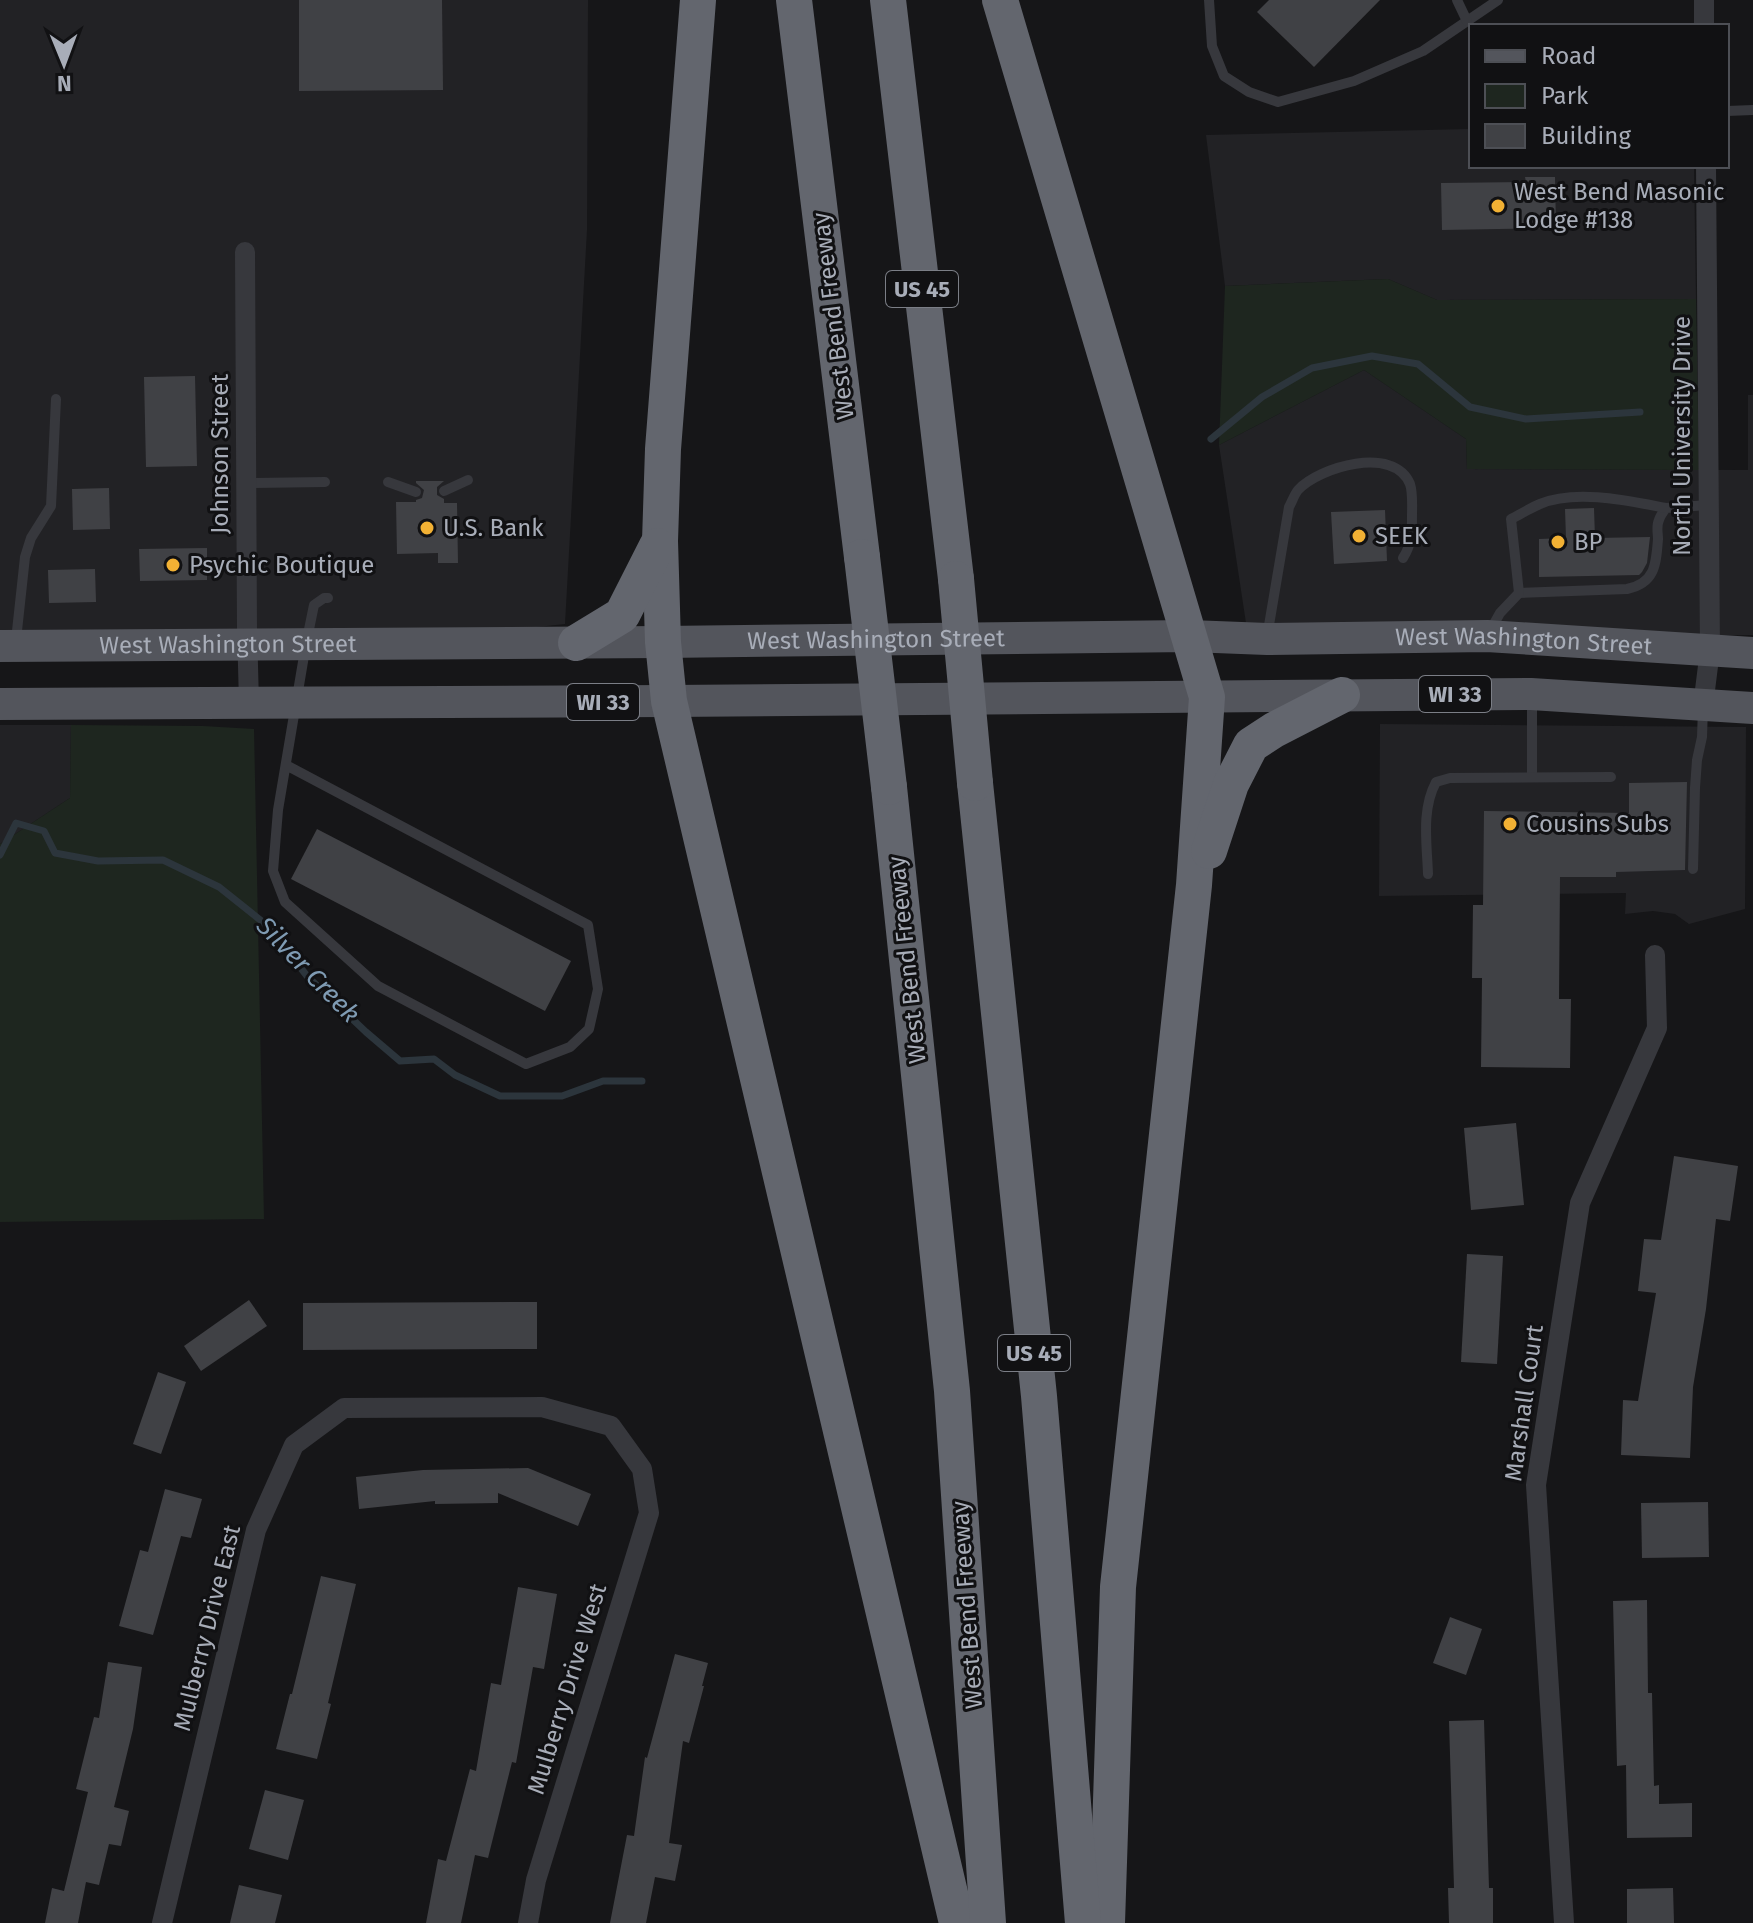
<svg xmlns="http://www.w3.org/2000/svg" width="1753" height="1923" viewBox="0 0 1753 1923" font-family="'Fira Sans',sans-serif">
	<rect width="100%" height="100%" fill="#161618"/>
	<!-- built -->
	<g fill="#222225">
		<polygon points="0,0 588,0 587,230 565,624 484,633 0,636"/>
		<polygon points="1471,129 1471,166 1694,166 1696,299 1437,300 1388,279 1225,286 1206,135"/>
		<polygon points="1364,370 1466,439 1467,469 1748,470 1748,395 1753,395 1753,635 1660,636 1427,623 1246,623 1219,445"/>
		<polygon points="1380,724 1746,727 1745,909 1689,924 1675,914 1653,911 1625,914 1626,893 1379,896"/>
		<polygon points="0,725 71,725 70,798 0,844"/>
	</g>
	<!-- green -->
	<g fill="#1e261f">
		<polygon points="1388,279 1437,300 1696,299 1699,470 1467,469 1466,439 1364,370 1219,445 1225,286"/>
		<polygon points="71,725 203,726 254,729 264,1219 0,1222 0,844 70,798"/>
	</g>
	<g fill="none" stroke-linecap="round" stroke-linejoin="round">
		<!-- stream -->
		<g stroke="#2c353c" stroke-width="7">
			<polyline points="1211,439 1262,397 1312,368 1372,356 1418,364 1470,407 1526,419 1640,412"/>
			<polyline points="0,855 16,823 44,831 55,853 98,861 163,860 219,887 269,927 307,976 366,1032 400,1061 434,1059 455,1075 500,1096 562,1096 603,1081 642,1081"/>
		</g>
	</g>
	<!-- building -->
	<g fill="#404145">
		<polygon points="299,0 442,0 443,90 299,91"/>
		<polygon points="1269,0 1380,0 1314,67 1257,12"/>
		<polygon points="1525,177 1555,177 1556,228 1442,230 1441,183 1526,182"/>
		<polygon points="195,376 197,466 146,467 144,377"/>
		<polygon points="416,481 444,481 437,487 437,495 444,499 444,503 457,503 458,563 438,563 438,553 397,554 396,502 416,502 416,500 422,498 424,490 416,483"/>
		<polygon points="109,488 110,529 73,530 72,489"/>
		<polygon points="1594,508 1595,538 1650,537 1647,563 1642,572 1639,575 1539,577 1539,539 1566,538 1565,509"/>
		<polygon points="1385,510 1387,561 1334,564 1331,512"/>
		<polygon points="207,548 207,580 140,581 139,549"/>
		<polygon points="95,569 96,602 49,603 48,570"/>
		<polygon points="1687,782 1685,870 1616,872 1616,877 1560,877 1559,999 1571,999 1570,1068 1481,1067 1482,978 1472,978 1473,905 1483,905 1484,811 1629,813 1629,783"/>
		<polygon points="317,829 571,961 545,1011 291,879"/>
		<polygon points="1516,1123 1524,1205 1471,1210 1464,1128"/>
		<polygon points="1674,1156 1738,1166 1730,1221 1716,1219 1706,1309 1693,1387 1690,1458 1621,1455 1623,1400 1638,1401 1656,1293 1638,1291 1644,1239 1661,1240"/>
		<polygon points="1467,1254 1503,1256 1497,1364 1461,1362"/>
		<polygon points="249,1300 267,1326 201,1371 184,1346"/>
		<polygon points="537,1302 537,1349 303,1350 303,1303"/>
		<polygon points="158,1372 186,1382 161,1454 133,1444"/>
		<polygon points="528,1468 591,1494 578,1526 498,1493 498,1503 435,1504 435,1501 359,1509 356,1477 423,1470"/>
		<polygon points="165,1489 202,1499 191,1538 181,1536 153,1635 119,1626 140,1550 148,1552"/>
		<polygon points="1708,1502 1709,1557 1642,1558 1641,1503"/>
		<polygon points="321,1576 356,1584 328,1703 331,1704 317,1759 276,1749 290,1694 292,1694"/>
		<polygon points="518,1587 557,1594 544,1669 533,1667 516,1763 512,1762 488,1858 475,1855 461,1923 426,1923 438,1859 446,1861 470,1769 476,1771 491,1683 501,1685"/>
		<polygon points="1647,1600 1648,1693 1652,1693 1654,1786 1659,1785 1659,1804 1692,1803 1692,1837 1627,1838 1626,1765 1617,1766 1613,1601"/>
		<polygon points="1450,1617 1482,1629 1466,1675 1433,1663"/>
		<polygon points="675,1654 708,1663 702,1686 704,1686 689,1743 683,1741 669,1843 682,1845 675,1881 655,1877 646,1923 610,1923 627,1835 634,1836 645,1757 647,1758"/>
		<polygon points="108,1662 142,1667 133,1729 114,1807 129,1811 121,1846 109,1844 99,1885 86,1882 78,1923 45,1923 52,1888 64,1891 88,1792 76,1789 94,1717 99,1718"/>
		<polygon points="1484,1720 1489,1888 1493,1888 1493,1923 1449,1923 1448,1888 1454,1888 1449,1721"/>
		<polygon points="265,1790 304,1800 288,1860 249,1849"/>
		<polygon points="239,1885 282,1895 275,1923 230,1923"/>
		<polygon points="1673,1888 1674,1923 1627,1923 1627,1889"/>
	</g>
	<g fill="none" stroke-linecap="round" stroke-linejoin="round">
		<!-- service -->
		<g stroke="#37383d" stroke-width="10">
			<polyline points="1209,0 1212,46 1224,76 1249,92 1278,102 1354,81 1423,51 1498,0"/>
			<polyline points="1457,0 1467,21"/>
			<polyline points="1727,111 1753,110"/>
			<polyline points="388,482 416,492"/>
			<polyline points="246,483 325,482"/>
			<polyline points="444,491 468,480"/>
			<path d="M1519 593 1627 589C1655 583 1656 565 1658 539 1658 533 1656 526 1659 520 1660 516 1663 512 1666 508L1708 505"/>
			<path d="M1490 631 1500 613 1519 593 1511 519C1521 514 1530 508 1540 504 1576 489 1629 501 1666 508"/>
			<path d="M1267 637 1289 507C1292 502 1294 495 1298 490 1319 467 1394 445 1410 484 1413 493 1412 506 1412 516 1412 532 1412 544 1403 558"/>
			<polyline points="16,640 25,557 31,538 51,506 56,399"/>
			<polyline points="1532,699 1532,777"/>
			<polyline points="286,765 588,925 598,989 589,1029 570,1047 526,1064 378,986 285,902 273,871 278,810 306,644 314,605 324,598 328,598"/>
			<polyline points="1693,869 1695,788 1697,760 1702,737 1703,708"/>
			<path d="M1428 874C1427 844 1421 810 1436 782L1450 778 1611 777"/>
		</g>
		<!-- minor -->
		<g stroke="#37383d" stroke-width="20">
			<polyline points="1704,0 1704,26"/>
			<polyline points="245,252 247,628 249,703"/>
			<polyline points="1703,706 1710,650 1706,166"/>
			<polyline points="162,1923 256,1530 294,1445 344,1408 542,1407 611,1426 642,1469 649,1513 536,1880 528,1923"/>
			<polyline points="1564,1923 1536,1485 1580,1203 1657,1028 1655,955"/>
		</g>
		<!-- primary -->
		<g stroke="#53555c" stroke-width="32">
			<path id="s1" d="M0 646 663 642 1190 636 1267 639 1487 636 1753 653"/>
			<polyline points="0,704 669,701 1531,694 1753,708"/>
		</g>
		<!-- motorway -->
		<g stroke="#63666e" stroke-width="36">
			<polyline points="698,0 663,449 660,541 663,642 669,701 957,1923"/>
			<polyline points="794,0 862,557"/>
			<polyline points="888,0 956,579"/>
			<polyline points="1000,0 1207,697 1194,885 1118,1587 1107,1923"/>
			<polyline points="576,643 622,615 657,546"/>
			<polyline points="975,783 1039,1396 1083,1923"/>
			<polyline points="889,787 952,1391 988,1923"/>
			<polyline points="1209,851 1231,784 1251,745 1274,730 1342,695"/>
		</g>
		<!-- motorway-bridge -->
		<g stroke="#63666e" stroke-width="36">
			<polyline points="862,557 889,787"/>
			<polyline points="956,579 975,783"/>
		</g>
	</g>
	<!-- markers -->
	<g fill="#f2b134" stroke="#111113" stroke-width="3">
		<circle cx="1498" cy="206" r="8"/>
		<circle cx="427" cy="528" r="8"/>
		<circle cx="1359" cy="536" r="8"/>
		<circle cx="1558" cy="542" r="8"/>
		<circle cx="173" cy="565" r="8"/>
		<circle cx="1510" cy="824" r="8"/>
	</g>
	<g text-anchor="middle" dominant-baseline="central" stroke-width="6" stroke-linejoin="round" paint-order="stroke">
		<!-- shield labels -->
		<g fill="#111113" stroke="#7b7e86" stroke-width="2">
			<rect x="886" y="271" width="72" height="36" rx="6"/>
			<rect x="1419" y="676" width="72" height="36" rx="6"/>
			<rect x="567" y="684" width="72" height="36" rx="6"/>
			<rect x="998" y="1335" width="72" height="36" rx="6"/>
		</g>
		<g font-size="22" font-weight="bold" fill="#a8adb8">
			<text x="922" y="289">US 45</text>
			<text x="1455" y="694">WI 33</text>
			<text x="603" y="702">WI 33</text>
			<text x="1034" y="1353">US 45</text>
		</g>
		<!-- poi labels -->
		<g font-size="24" fill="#a8adb8" stroke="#111113" text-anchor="start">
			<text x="1514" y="192">West Bend Masonic<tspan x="1514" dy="28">Lodge #138</tspan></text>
			<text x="443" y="528">U.S. Bank</text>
			<text x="1375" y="536">SEEK</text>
			<text x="1574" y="542">BP</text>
			<text x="189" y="565">Psychic Boutique</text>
			<text x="1526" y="824">Cousins Subs</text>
		</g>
		<!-- street labels -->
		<g font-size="24" fill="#a8adb8" stroke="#111113">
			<text transform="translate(833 316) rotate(-97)">West Bend Freeway</text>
			<text transform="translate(1682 436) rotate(-90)">North University Drive</text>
			<text transform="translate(220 454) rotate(-90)">Johnson Street</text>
			<text stroke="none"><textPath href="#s1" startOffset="876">West Washington Street</textPath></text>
			<text stroke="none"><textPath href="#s1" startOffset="1524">West Washington Street</textPath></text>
			<text stroke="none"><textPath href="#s1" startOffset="228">West Washington Street</textPath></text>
			<text transform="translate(907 960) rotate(-96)">West Bend Freeway</text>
			<text transform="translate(1524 1403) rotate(-82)">Marshall Court</text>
			<text transform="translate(967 1605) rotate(-94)">West Bend Freeway</text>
			<text transform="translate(207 1628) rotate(-76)">Mulberry Drive East</text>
			<text transform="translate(567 1689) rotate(-73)">Mulberry Drive West</text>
		</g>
		<!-- water labels -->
		<g font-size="26" font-style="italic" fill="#7f9bb3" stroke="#111113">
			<text transform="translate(308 970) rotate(46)">Silver Creek</text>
		</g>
	</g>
	<!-- legend -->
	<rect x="1469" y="24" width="260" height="144" fill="#111113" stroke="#4d4f55" stroke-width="2"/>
	<rect x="1485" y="50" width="40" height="12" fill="#53555c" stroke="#4d4f55" stroke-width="2"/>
	<text x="1541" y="64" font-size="24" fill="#a8adb8">Road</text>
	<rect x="1485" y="84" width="40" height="24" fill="#1e261f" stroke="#4d4f55" stroke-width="2"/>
	<text x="1541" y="104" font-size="24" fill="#a8adb8">Park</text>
	<rect x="1485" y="124" width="40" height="24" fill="#404145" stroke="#4d4f55" stroke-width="2"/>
	<text x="1541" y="144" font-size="24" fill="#a8adb8">Building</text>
	<!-- north arrow -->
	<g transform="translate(64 64) rotate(179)" stroke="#111113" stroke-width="6" paint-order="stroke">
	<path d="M0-6L14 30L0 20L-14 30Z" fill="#a8adb8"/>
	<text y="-12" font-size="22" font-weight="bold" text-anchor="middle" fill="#a8adb8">N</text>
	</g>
</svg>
